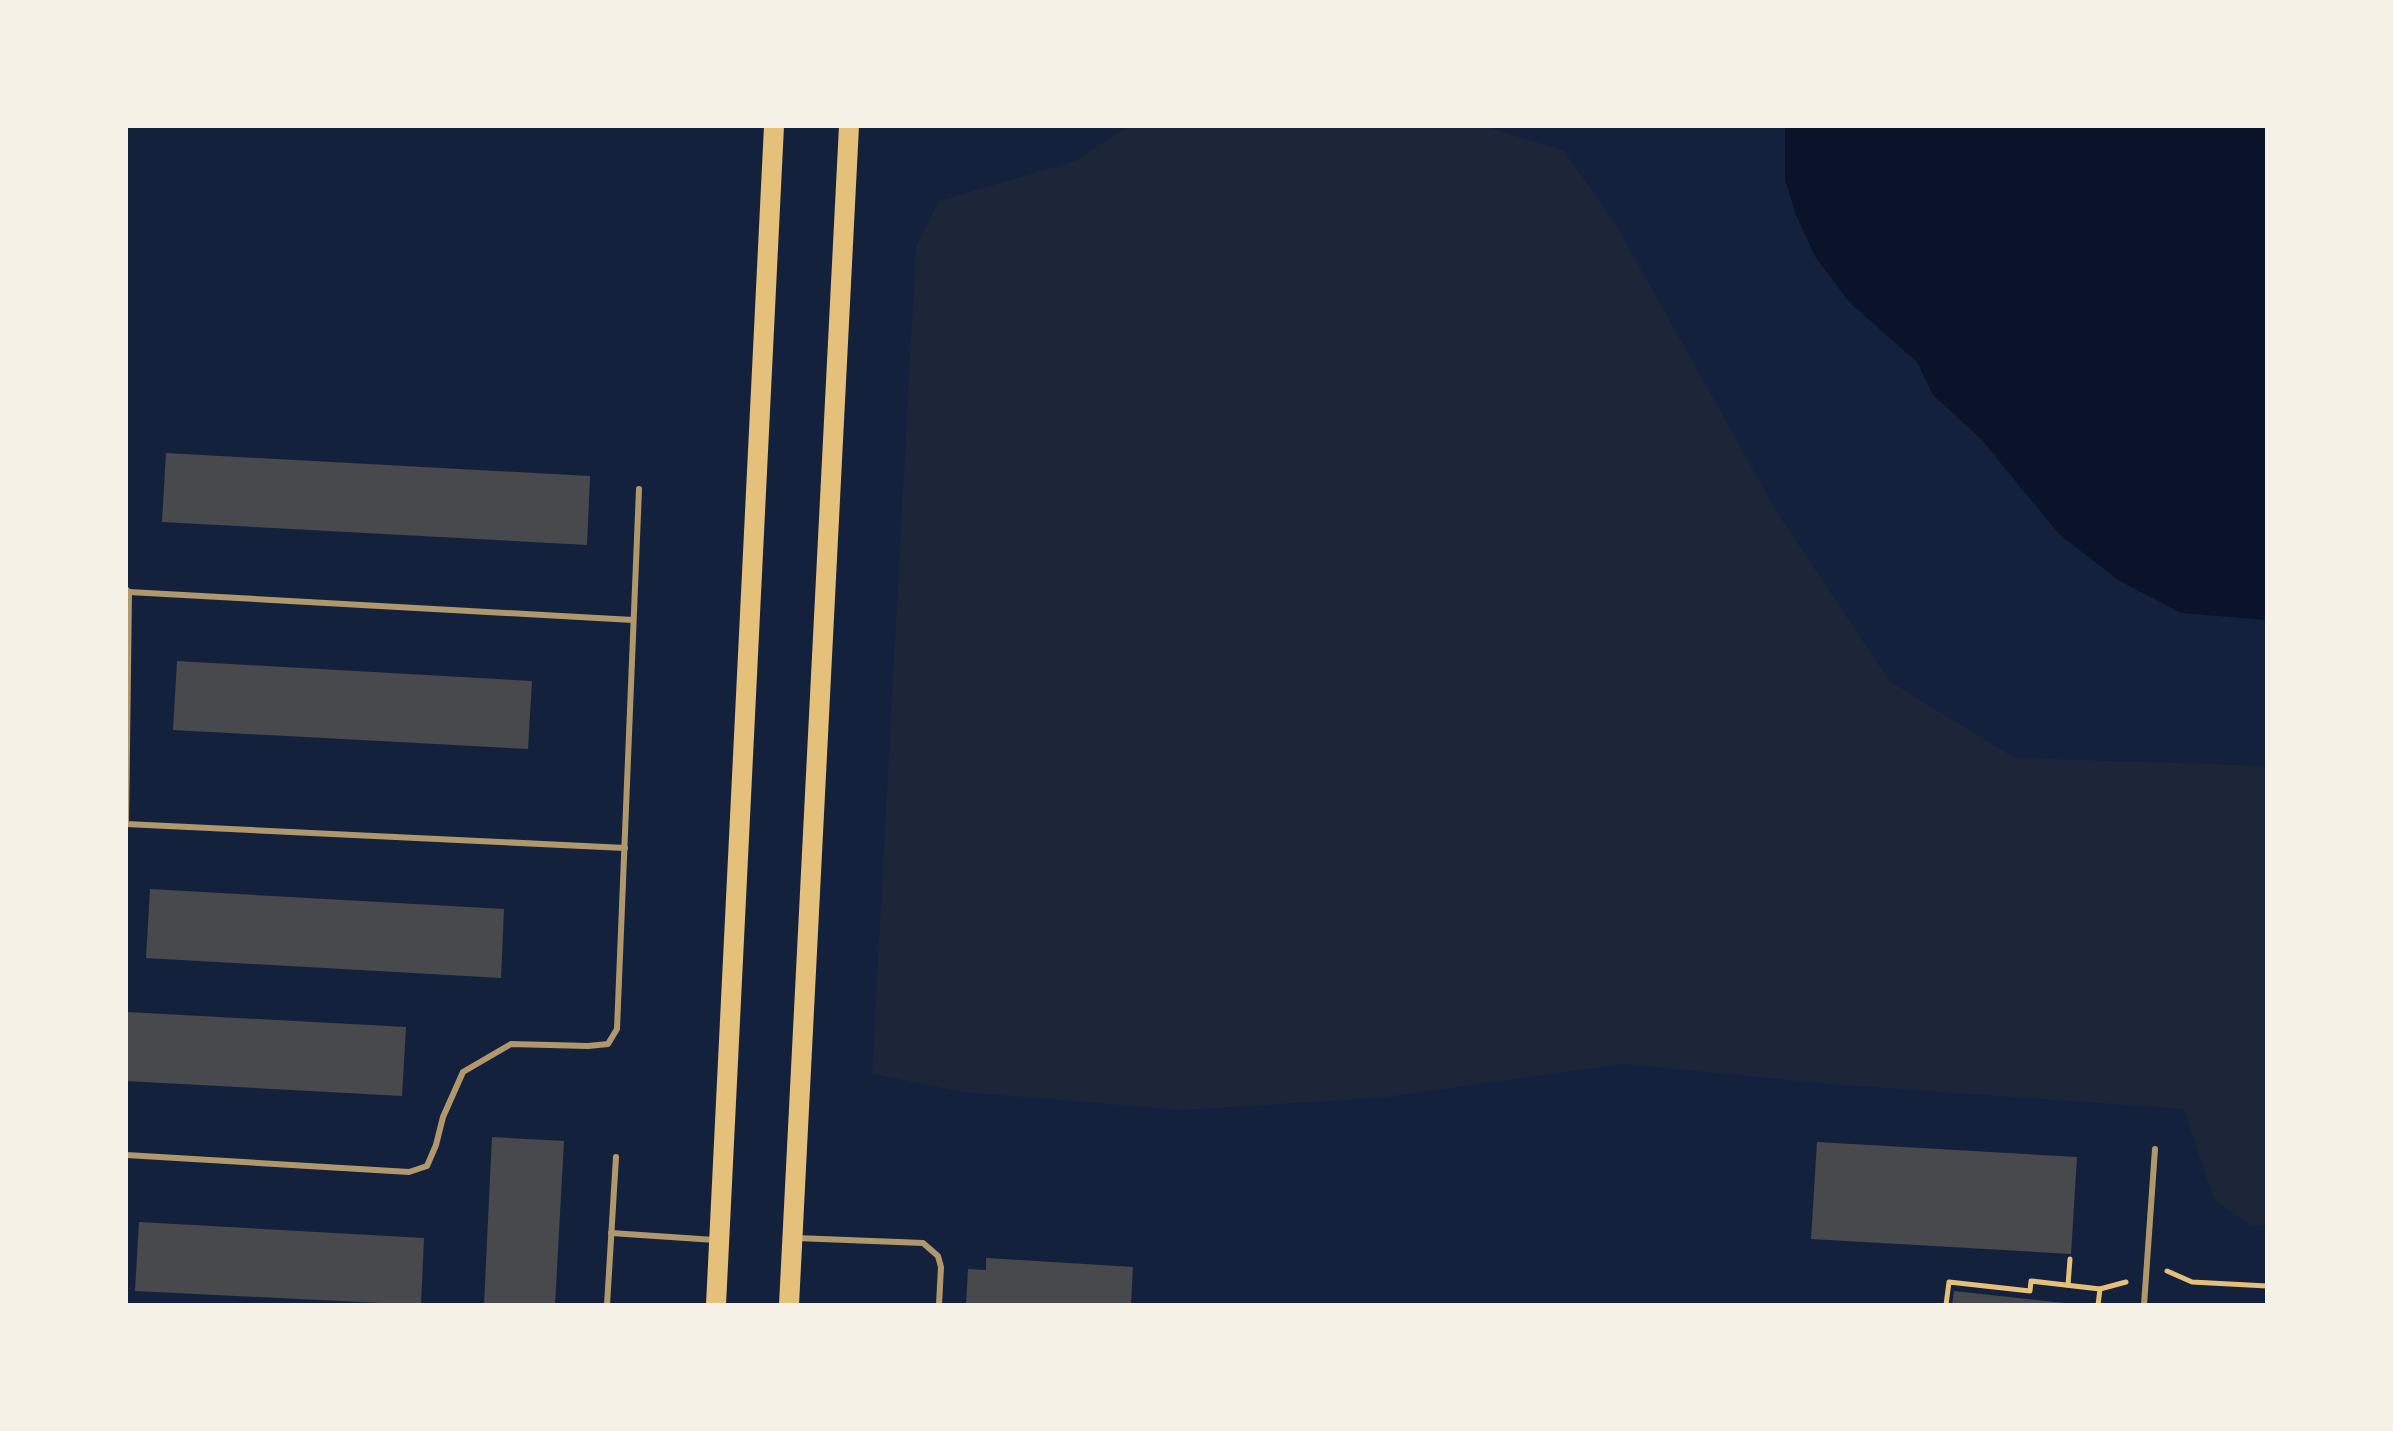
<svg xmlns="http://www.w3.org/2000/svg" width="2393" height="1431" viewBox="0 0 2393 1431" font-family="'Libre Baskerville',serif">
	<rect width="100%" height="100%" fill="#14213d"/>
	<!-- green -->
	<polygon fill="#1d2539" points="1130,126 1484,126 1564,151 1616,225 1778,514 1890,682 2015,758 2267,766 2267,1225 2250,1225 2214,1199 2184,1109 1831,1084 1623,1064 1379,1098 1181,1110 964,1092 872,1074 916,246 939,201 1075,161"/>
	<!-- water -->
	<polygon fill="#0b132b" points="2267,126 2267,620 2181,613 2118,580 2058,533 1981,439 1933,395 1917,362 1850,303 1816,258 1796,215 1785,179 1785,127"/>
	<!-- building -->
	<g fill="#48494c">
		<polygon points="166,453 590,476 587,545 162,522"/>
		<polygon points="177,661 532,681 528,749 173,730"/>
		<polygon points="150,889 504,909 501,978 146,958"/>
		<polygon points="126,1012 406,1027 402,1096 126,1081"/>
		<polygon points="492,1137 564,1141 555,1305 484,1305"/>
		<polygon points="1817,1142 2077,1157 2071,1254 1811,1239"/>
		<polygon points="139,1222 424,1238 421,1305 135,1291"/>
		<polygon points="986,1258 1133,1267 1131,1305 966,1305 968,1269 986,1270"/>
		<polygon points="1954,1291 2065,1303 2065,1305 1952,1305"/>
	</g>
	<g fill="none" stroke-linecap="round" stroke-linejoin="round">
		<!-- path -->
		<g stroke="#e5c07b" stroke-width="5">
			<polyline points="2167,1271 2192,1282 2267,1286"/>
			<polyline points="2068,1285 2070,1259"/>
			<polyline points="2100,1289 2126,1282"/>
			<polyline points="1946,1305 1949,1282 2030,1291 2031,1281 2100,1289 2098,1305"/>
		</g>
		<!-- service -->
		<g stroke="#b1986c" stroke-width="6">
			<polyline points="126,589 129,592 126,824"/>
			<polyline points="129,592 633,620"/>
			<polyline points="126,824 625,848"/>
			<polyline points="126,1155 409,1172 427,1166 436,1145 443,1117 463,1072 511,1044 588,1046 608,1044 617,1029 639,489"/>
			<polyline points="611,1233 715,1240"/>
			<polyline points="796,1238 923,1243 938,1256 941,1267 939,1305"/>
			<polyline points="607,1305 616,1157"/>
			<polyline points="2144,1305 2155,1149"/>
		</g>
		<!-- primary -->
		<g stroke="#e5c07b" stroke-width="20">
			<polyline points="716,1305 774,126"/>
			<polyline points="789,1305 849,126"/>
		</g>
	</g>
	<!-- border -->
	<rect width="2393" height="1431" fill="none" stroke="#f6f1e7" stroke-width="256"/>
</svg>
